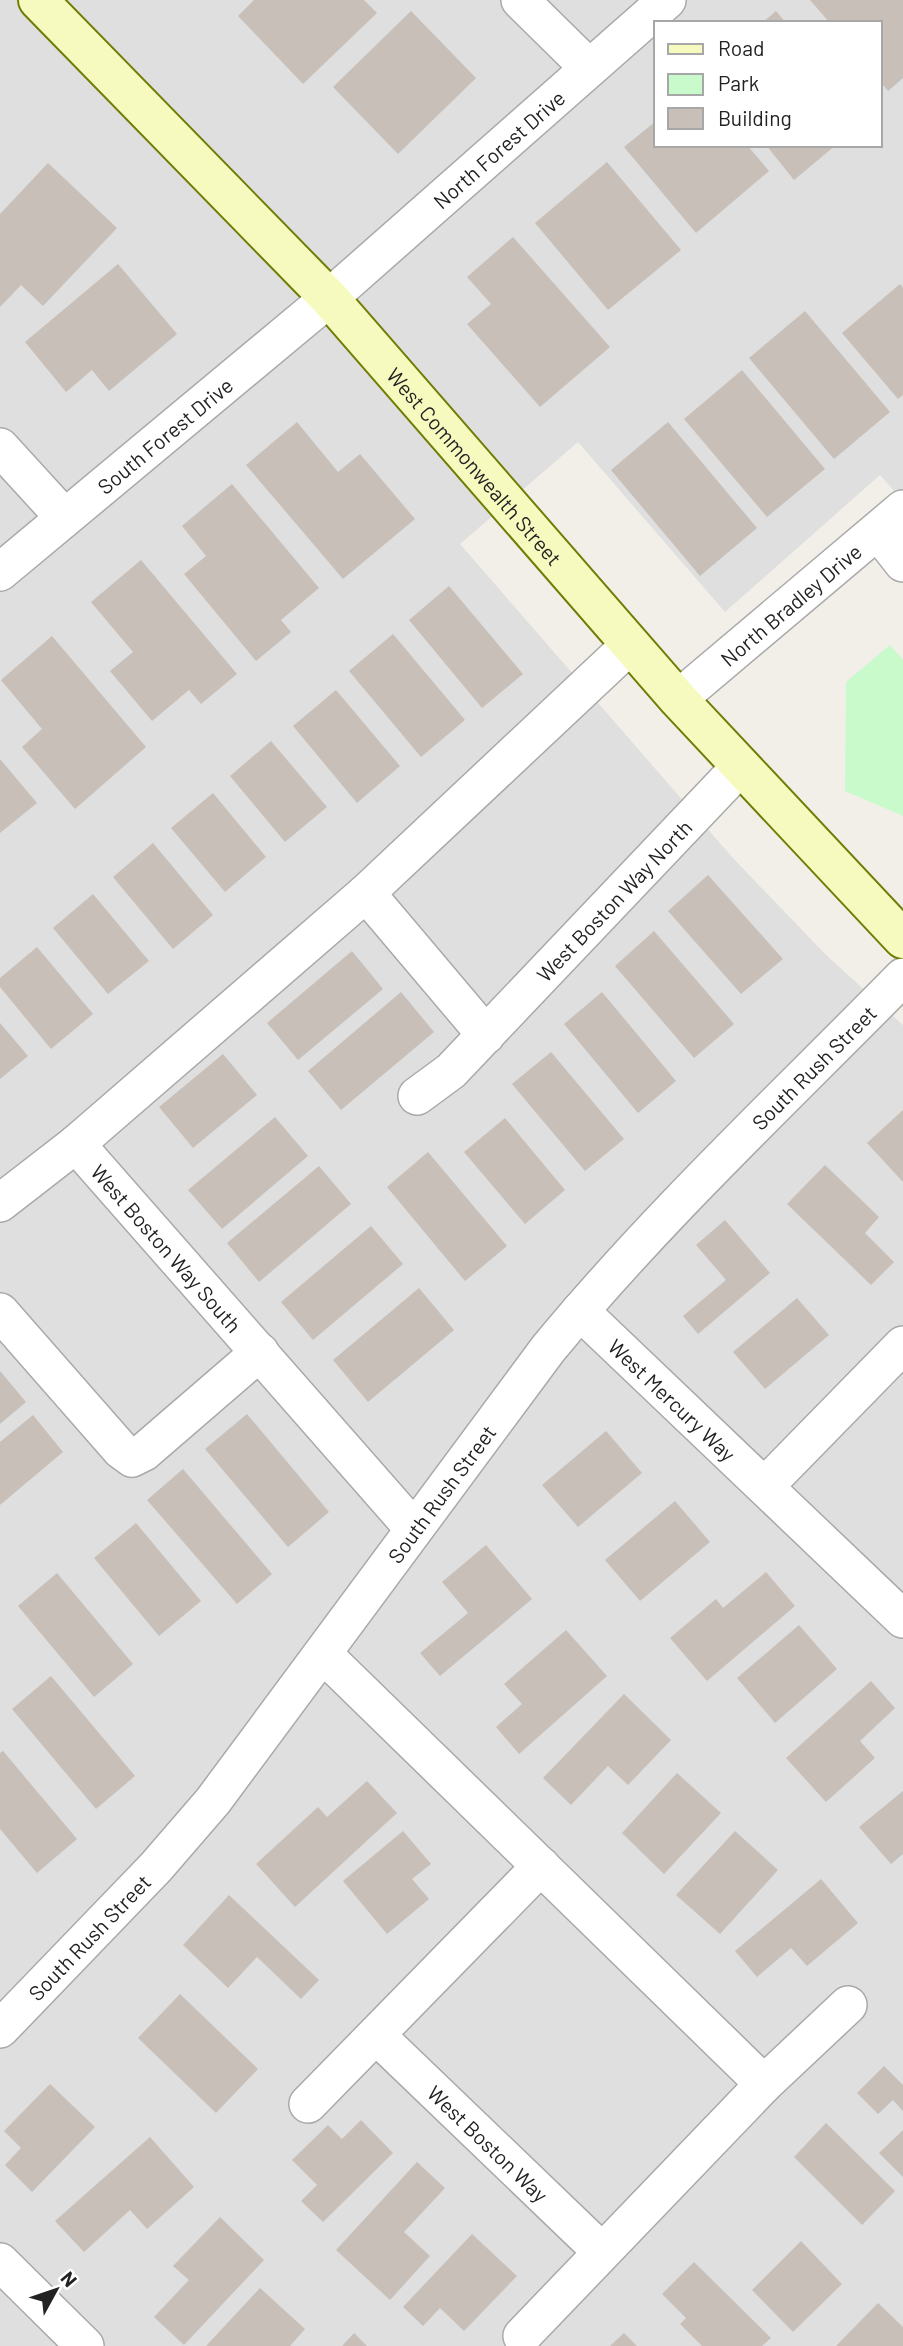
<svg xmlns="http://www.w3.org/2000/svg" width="903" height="2346" viewBox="0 0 903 2346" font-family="Barlow,sans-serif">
	<rect width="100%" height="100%" fill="#f2efe9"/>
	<!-- residential -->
	<path fill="#e0dfdf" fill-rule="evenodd" d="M0 0H903V501L880 475 725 612 578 442 460 544 732 857 825 954 903 1025V2346H0ZM656 23H880V145H656Z"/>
	<!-- park -->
	<polygon fill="#c8facc" points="890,645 903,660 903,816 845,791 846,682"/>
	<!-- building -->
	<g fill="#c7bfb8">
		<polygon points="254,0 364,0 377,13 303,84 238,16"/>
		<polygon points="810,0 903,0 903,78 888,91 880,81 880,23 830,23"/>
		<polygon points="411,11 476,78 398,154 333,87"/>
		<polygon points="776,11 786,23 762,23"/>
		<polygon points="656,121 656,145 747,145 769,171 696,233 624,147"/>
		<polygon points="766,145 836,145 794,180"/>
		<polygon points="607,162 681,250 608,310 535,223"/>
		<polygon points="48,163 117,228 43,306 21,285 0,307 0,214"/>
		<polygon points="513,237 610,347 540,407 467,324 491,304 467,277"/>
		<polygon points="118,264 177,334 109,391 92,370 66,392 25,342"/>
		<polygon points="900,284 903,288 903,395 898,399 842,333"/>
		<polygon points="805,311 890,412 834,459 749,358"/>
		<polygon points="742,370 825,469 767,517 684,419"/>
		<polygon points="297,422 338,472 360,454 415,519 343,579 246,465"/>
		<polygon points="668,422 757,528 700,576 611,470"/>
		<polygon points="232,484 319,588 281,620 291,632 256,661 184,574 206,556 182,526"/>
		<polygon points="141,560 237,674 201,704 189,690 152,721 110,671 133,652 91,602"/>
		<polygon points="449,586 523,674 482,708 409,620"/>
		<polygon points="393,634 465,720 421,757 349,671"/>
		<polygon points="52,636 146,747 75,809 22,747 42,729 1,680"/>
		<polygon points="336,690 400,766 357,803 293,726"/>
		<polygon points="271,741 327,807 285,842 230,776"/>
		<polygon points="0,759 37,803 0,833"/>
		<polygon points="213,793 266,857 225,892 171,828"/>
		<polygon points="153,843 213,915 173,949 113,877"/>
		<polygon points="708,875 783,959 741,994 668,911"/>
		<polygon points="93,894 149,961 108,994 53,928"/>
		<polygon points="654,931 734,1024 694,1058 615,966"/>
		<polygon points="37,947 93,1014 51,1049 0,987 0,978"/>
		<polygon points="352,951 383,989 298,1060 267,1023"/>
		<polygon points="401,992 434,1032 341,1110 308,1071"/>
		<polygon points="602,992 676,1081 638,1113 564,1024"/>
		<polygon points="0,1023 28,1056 0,1079"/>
		<polygon points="551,1052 624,1139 585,1171 512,1084"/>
		<polygon points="223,1054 257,1095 193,1148 159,1107"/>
		<polygon points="903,1110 903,1182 867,1143"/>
		<polygon points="275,1117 308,1156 222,1229 188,1190"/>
		<polygon points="505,1118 565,1190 525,1224 464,1152"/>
		<polygon points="428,1152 507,1246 465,1281 387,1187"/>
		<polygon points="825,1165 879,1217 865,1233 894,1262 871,1285 787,1204"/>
		<polygon points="319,1166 351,1204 259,1282 227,1243"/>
		<polygon points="725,1220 770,1273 698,1334 683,1316 726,1280 696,1245"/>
		<polygon points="371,1226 403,1264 313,1340 281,1302"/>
		<polygon points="419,1288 454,1330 368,1402 333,1360"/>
		<polygon points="797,1298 829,1335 765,1389 733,1352"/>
		<polygon points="0,1371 26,1402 0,1424"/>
		<polygon points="247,1414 329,1512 288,1547 205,1449"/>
		<polygon points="33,1415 63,1452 0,1505 0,1442"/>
		<polygon points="606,1431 642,1473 578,1527 542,1485"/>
		<polygon points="183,1469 272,1574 237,1604 147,1500"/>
		<polygon points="675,1501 710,1542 640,1601 605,1560"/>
		<polygon points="136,1523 201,1601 159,1636 94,1558"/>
		<polygon points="486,1545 532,1599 440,1676 420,1653 468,1613 442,1582"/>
		<polygon points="766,1572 795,1606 707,1681 670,1638 716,1599 723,1608"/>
		<polygon points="57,1573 133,1664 94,1697 18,1606"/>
		<polygon points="799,1625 837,1669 775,1723 737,1678"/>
		<polygon points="566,1630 607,1676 519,1754 496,1727 522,1704 504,1684"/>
		<polygon points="51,1676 135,1776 96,1809 12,1709"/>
		<polygon points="871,1681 895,1708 860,1741 875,1758 826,1802 786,1758"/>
		<polygon points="624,1694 671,1740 628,1785 608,1766 571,1805 543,1778"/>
		<polygon points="3,1751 77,1839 37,1873 0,1829 0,1753"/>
		<polygon points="677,1773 721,1813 664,1874 622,1833"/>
		<polygon points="367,1781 397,1813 295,1907 256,1864 318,1807 327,1817"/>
		<polygon points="903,1791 903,1854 891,1864 859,1827"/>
		<polygon points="403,1831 431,1864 412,1879 429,1899 387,1934 343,1881"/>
		<polygon points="735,1831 778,1870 720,1934 676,1895"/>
		<polygon points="821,1879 858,1923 807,1966 791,1948 757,1977 735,1951"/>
		<polygon points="229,1895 319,1980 301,1999 257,1957 228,1988 183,1945"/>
		<polygon points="180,1994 258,2069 216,2113 138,2038"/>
		<polygon points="884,2066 903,2085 903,2111 893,2100 878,2114 857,2093"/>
		<polygon points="50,2084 95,2127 32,2192 5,2165 21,2148 4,2131"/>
		<polygon points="361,2120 393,2153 323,2222 301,2201 317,2185 292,2160 328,2125 342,2139"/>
		<polygon points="826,2123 895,2191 862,2225 794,2157"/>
		<polygon points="903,2130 903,2177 879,2153"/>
		<polygon points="150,2137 194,2187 147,2229 130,2210 84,2252 55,2221"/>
		<polygon points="417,2162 445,2188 404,2232 430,2256 390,2300 336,2250"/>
		<polygon points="220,2217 264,2260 184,2345 154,2317 189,2280 173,2266"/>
		<polygon points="472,2234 517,2276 464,2331 440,2308 423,2326 403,2307"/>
		<polygon points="801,2241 842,2284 793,2332 752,2290"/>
		<polygon points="694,2262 771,2338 762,2346 702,2346 680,2324 686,2318 662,2294"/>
		<polygon points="260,2288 305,2329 290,2346 206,2346"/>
		<polygon points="878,2303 903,2327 903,2346 836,2346"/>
		<polygon points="354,2333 367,2346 342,2346"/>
		<polygon points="624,2333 637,2346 610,2346"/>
	</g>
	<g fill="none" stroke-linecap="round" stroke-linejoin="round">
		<!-- street casing -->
		<g stroke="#a9a9a9" stroke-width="40">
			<g id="street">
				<polyline points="520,0 589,68"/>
				<polyline points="0,447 63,516"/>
				<polyline points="878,531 903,563"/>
				<path id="s1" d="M0 572 329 298 667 0"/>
				<path id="s2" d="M678 699 903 509"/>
				<polyline points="366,893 486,1035"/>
				<path id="s3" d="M417 1096 451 1071 741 766"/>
				<path id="s4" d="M76 1144 414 1529"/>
				<polyline points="0,1203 76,1144 366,893 630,645"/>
				<path id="s5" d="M580 1311 903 1619"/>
				<polyline points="0,1312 121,1450 132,1458 144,1452 260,1352"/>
				<polyline points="765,1486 903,1345"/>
				<polyline points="323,1654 764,2084"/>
				<path id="s6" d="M0 2029 156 1867 213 1801 548 1349C657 1217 783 1099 903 977"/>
				<path id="s7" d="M376 2035 601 2251"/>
				<polyline points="308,2104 541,1866"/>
				<polyline points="0,2262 85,2346"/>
				<polyline points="522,2336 764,2084 848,2005"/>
			</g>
		</g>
		<!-- secondary casing -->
		<g stroke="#707d05" stroke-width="42">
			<g id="secondary">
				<path id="s8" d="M38 0 329 298 678 699 903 939"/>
			</g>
		</g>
		<!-- street -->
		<use href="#street" stroke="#fff" stroke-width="37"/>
		<!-- secondary -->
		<use href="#secondary" stroke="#f7fabf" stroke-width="38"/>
	</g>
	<g text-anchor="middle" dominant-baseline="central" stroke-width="5" stroke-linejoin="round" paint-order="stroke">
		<!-- street labels -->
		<g font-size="21" fill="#222" stroke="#fff">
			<text stroke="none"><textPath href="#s1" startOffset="654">North Forest Drive</textPath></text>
			<text stroke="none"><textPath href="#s1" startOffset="214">South Forest Drive</textPath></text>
			<text stroke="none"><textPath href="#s8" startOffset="639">West Commonwealth Street</textPath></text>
			<text stroke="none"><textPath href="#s2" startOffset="147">North Bradley Drive</textPath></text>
			<text stroke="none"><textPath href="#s3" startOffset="278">West Boston Way North</textPath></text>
			<text stroke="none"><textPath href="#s6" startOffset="1262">South Rush Street</textPath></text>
			<text stroke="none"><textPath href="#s4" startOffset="138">West Boston Way South</textPath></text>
			<text stroke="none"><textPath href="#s5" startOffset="128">West Mercury Way</textPath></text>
			<text stroke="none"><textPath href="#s6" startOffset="695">South Rush Street</textPath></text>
			<text stroke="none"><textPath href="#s6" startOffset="128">South Rush Street</textPath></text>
			<text stroke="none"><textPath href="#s7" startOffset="156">West Boston Way</textPath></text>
		</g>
	</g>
	<!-- legend -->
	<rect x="654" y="21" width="228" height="126" fill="#ffffff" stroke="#a7a7a7" stroke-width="2"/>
	<rect x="668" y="44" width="35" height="10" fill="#f7fabf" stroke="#a7a7a7" stroke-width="2"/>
	<text x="718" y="56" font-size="21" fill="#222222">Road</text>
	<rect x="668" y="74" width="35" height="21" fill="#c8facc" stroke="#a7a7a7" stroke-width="2"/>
	<text x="718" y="91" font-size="21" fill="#222222">Park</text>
	<rect x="668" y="108" width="35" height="21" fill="#c7bfb8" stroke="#a7a7a7" stroke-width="2"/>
	<text x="718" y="126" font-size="21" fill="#222222">Building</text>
	<!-- north arrow -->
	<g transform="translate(56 2290) rotate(50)" stroke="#ffffff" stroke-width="5" paint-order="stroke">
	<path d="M0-5L12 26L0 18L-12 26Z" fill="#222222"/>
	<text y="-10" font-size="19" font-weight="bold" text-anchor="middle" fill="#222222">N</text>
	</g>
</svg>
